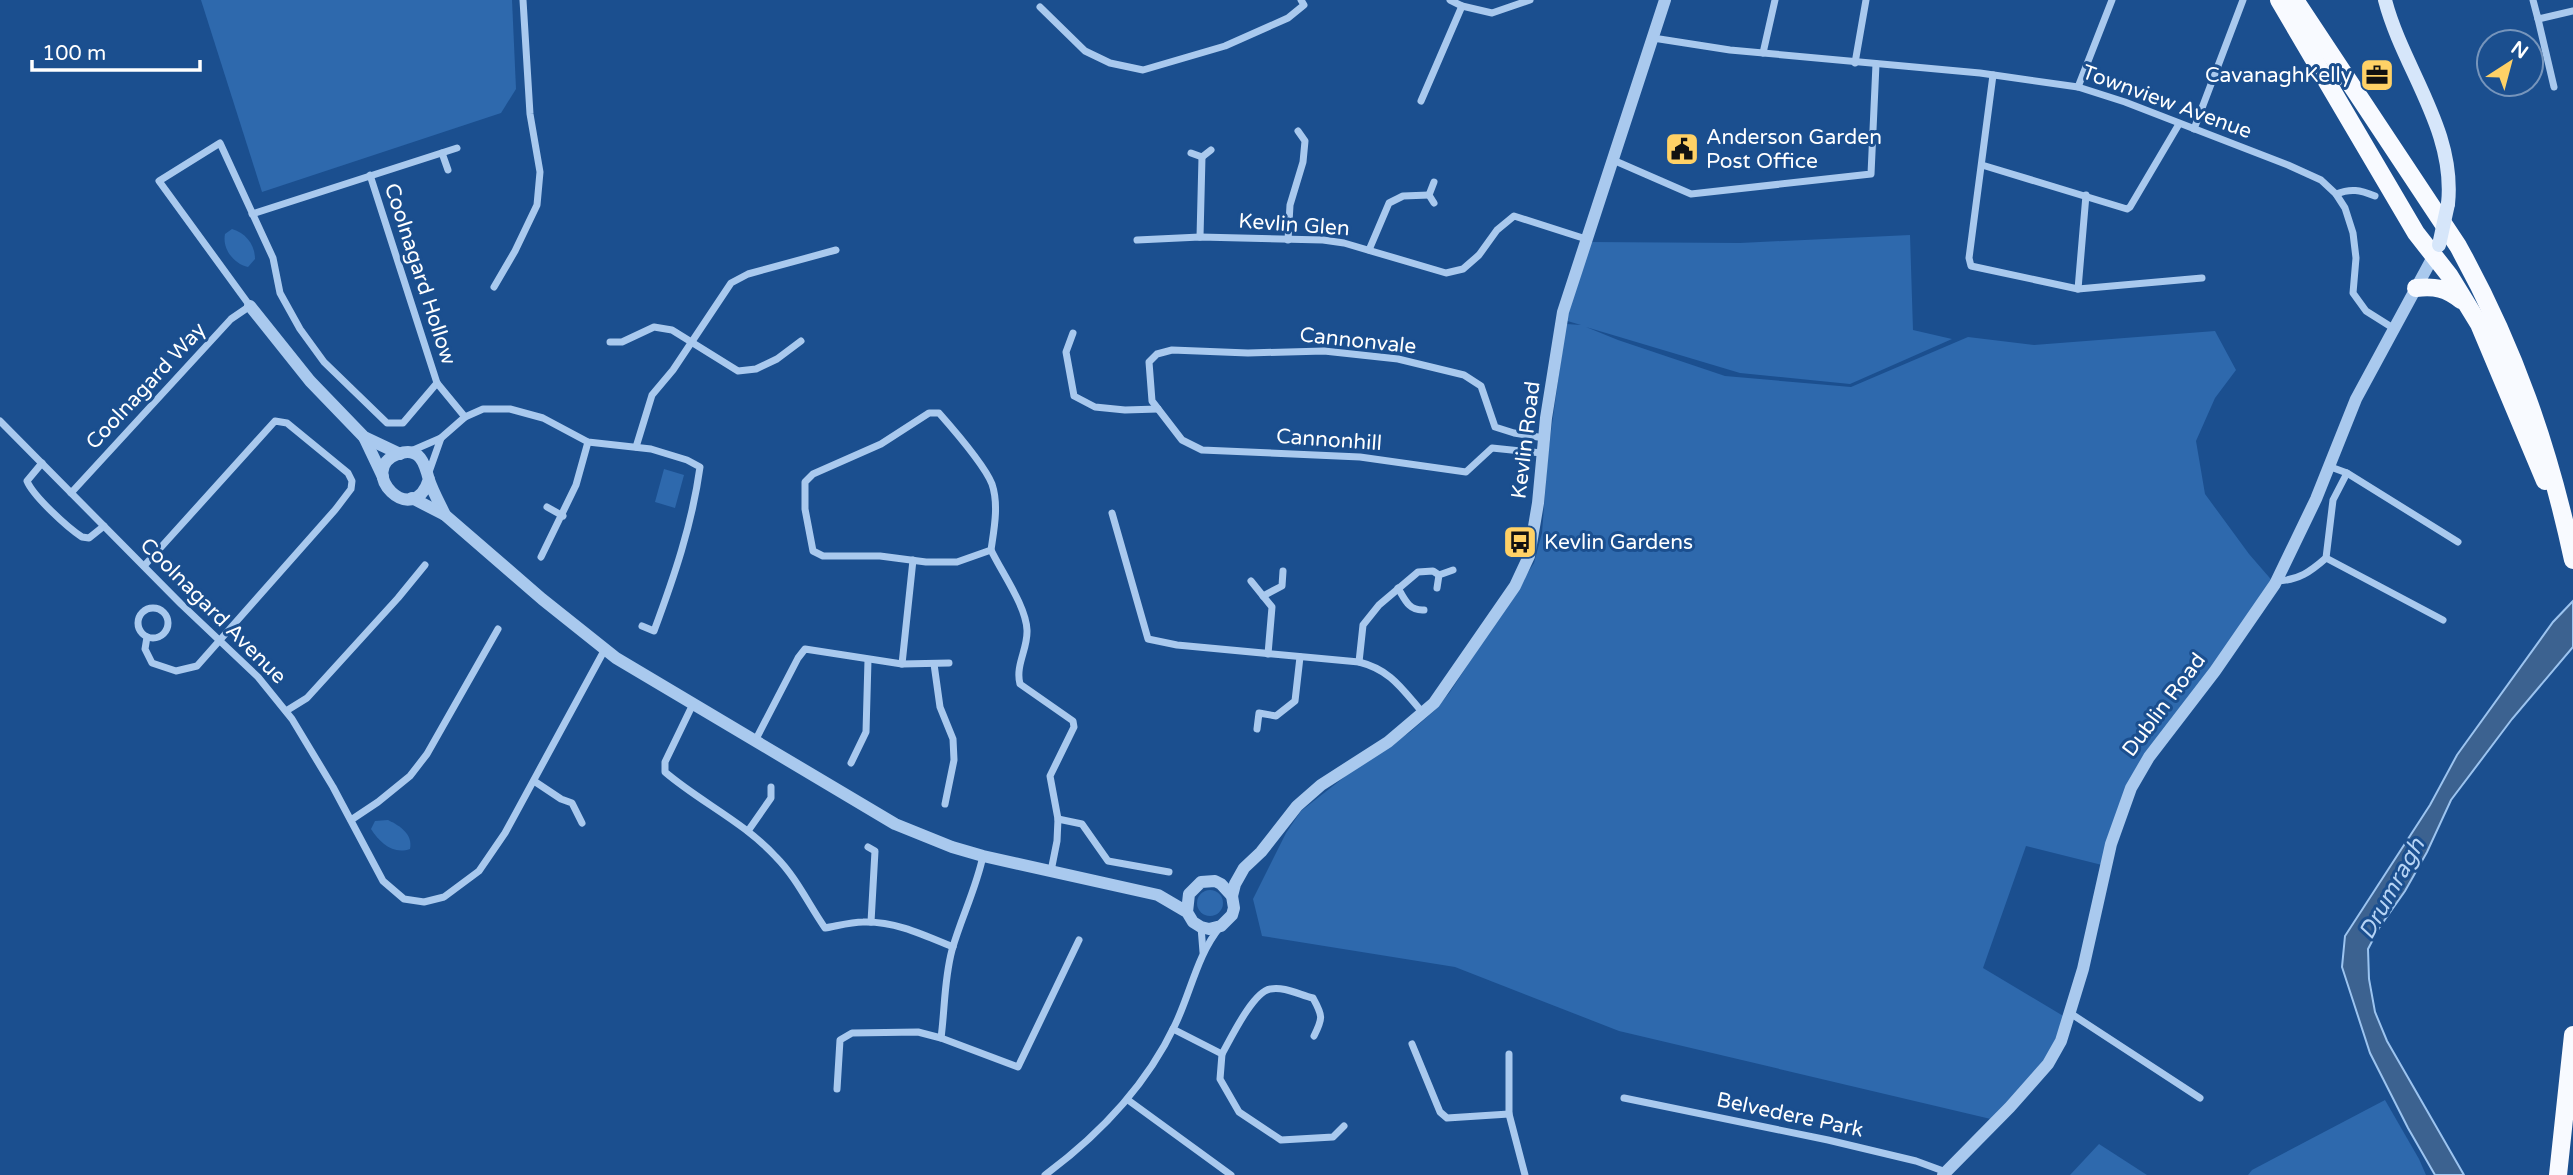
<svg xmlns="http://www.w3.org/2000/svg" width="2573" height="1175" viewBox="0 0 2573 1175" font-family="'Varela Round',sans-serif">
	<rect width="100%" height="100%" fill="#1b4f8f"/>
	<!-- green -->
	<g fill="#2e69ad">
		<polygon points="201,0 512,0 516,89 501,113 262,192"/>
		<path d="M232 229C246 233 255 245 255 259L248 267C234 264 222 249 225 234Z"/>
		<polygon points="1910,235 1913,330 1952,339 1850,384 1740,373 1586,327 1618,340 1725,376 1851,387 1968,337 2034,345 2215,331 2236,370 2215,398 2196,441 2205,494 2249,554 2275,584 2149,757 2106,866 2026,846 1983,968 2065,1017 2061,1041 1995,1120 1619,1031 1455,967 1262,936 1253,899 1286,833 1301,811 1347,775 1410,732 1434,711 1450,692 1534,563 1542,533 1548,453 1566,324 1581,325 1564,320 1589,242 1740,243"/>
		<polygon points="664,469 684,475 675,508 655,502"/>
		<path d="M388 820C400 826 413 834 410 849 393 855 380 843 371 829L375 821Z"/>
		<circle cx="1210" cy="903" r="13"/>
		<polygon points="2385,1100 2419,1159 2426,1175 2248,1175 2252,1170"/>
		<polygon points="2099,1144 2147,1175 2070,1175"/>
	</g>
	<!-- water -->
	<polygon fill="#3c6290" stroke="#9cc4f0" stroke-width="2" points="2573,601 2573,647 2512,719 2451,800 2427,852 2405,891 2379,928 2368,949 2369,979 2375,1012 2387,1041 2464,1175 2435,1175 2408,1128 2370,1053 2342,967 2345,936 2430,805 2457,755 2553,622"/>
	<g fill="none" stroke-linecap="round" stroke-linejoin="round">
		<!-- minor -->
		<g stroke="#a9c9ee" stroke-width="7">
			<polyline points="1450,0 1462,6 1492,13 1530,0"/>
			<polyline points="2533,0 2538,19 2573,11"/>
			<polyline points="1040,7 1085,51 1110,63 1143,70 1225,46 1288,18 1304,5 1301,0"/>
			<polyline points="2538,19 2554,87"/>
			<polyline points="1653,38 1730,50 1980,73 2078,87 2125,102 2288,165 2321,180 2336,194 2345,208 2353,233 2356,258 2353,293 2366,311 2393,328"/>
			<polyline points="1763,53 1775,0"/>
			<polyline points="1855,63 1866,0"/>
			<polyline points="1993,75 1969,258 1971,266 2078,289 2202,278"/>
			<polyline points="2078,87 2112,0"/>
			<polyline points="1421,101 1462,6"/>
			<polyline points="2194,129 2243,0"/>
			<polyline points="442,153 448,170"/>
			<polyline points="1191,153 1202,157 1211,150"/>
			<polyline points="1613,160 1691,194 1871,174 1876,64"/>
			<polyline points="1982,165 2127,209 2130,207 2179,124"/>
			<polyline points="370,175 437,383 465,417"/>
			<path d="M2336 194C2351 188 2360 190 2375 196"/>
			<polyline points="1434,203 1429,195 1434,182"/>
			<polyline points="252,214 457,148"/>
			<polyline points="1200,237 1202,157"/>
			<polyline points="1137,240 1200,237 1323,240 1344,243 1446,273 1463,269 1479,255 1497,230 1514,216 1586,239"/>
			<polyline points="1288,240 1290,205 1303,162 1305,141 1298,131"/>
			<polyline points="1369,250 1389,203 1403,196 1429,195"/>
			<polyline points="494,287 515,251 537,205 540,172 530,114 523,0"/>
			<polyline points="2078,289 2086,195"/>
			<polyline points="1073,333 1066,352 1074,396 1095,407 1125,410 1158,409"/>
			<polyline points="610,342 622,342 654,327 672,330 738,371 756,369 777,359 801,341"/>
			<path d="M929 413H939C954 430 984 464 992 484 999 505 994 529 991 550L957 562H926L880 556H823L813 551 805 509V482L813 474 881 444Z"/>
			<polyline points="0,421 181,604 258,677 292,719 333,787 383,881 404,899 424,902 444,897 479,871 505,833 605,649"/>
			<polyline points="636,447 652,395 673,370 731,283 748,274 836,250"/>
			<path d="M411 451 441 438 465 417 483 409H510L543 418 588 442 651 449 687 460 700 467C692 525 674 577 654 631L642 626"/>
			<polyline points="1542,453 1492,448 1466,472 1360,457 1202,450 1182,440 1152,401 1149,362 1157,354 1172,350 1248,353 1324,351 1398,359 1464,375 1481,386 1495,427 1514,433 1544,438"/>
			<path d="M42 463 27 481C33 496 68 528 82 537L89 538 104 526"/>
			<polyline points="2328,466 2347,473 2458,542"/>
			<polyline points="429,472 441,438"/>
			<polyline points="71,493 231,319 250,306 159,181 220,143 273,258 280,293 300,329 324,362 387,423 403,423 437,383"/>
			<polyline points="547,507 563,516"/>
			<path d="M1112 513 1148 639 1177 645 1359 662C1391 670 1402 689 1423 713"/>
			<path d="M991 550C1002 573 1026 606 1027 630 1028 649 1015 665 1020 684L1073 721 1074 727 1050 776 1058 819 1057 841 1051 871"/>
			<polyline points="541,557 576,485 588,442"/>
			<polyline points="2326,558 2333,500 2347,473"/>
			<polyline points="144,566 275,421 287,423 348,473 352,481 351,489 335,510 197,666 176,671 152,663 145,649 147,637"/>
			<polyline points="1251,581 1272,607 1268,654"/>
			<path d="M2277 581C2299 580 2310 572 2326 558L2443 620"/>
			<path d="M1398 588C1405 600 1409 611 1424 610"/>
			<polyline points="1437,588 1439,575 1453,570"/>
			<polyline points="1263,596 1282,586 1283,571"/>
			<circle cx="153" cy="623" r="15"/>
			<polyline points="1359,662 1363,625 1379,605 1418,572 1433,571 1439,575"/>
			<polyline points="902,664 913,560"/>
			<polyline points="934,664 940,707 953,739 954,760 945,804"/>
			<path d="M693 704 665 762V772C700 802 744 822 776 857 796 877 809 905 825 928 837 926 851 922 863 922 895 921 924 935 953 947"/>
			<polyline points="286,711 307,698 398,598 425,565"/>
			<polyline points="1257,729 1259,713 1276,716 1295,701 1300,657"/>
			<polyline points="755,741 798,658 805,649 902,664 949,663"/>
			<polyline points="851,763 866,732 868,660"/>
			<polyline points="534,781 561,799 572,803 582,823"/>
			<polyline points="1058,819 1082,824 1108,861 1169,872"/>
			<polyline points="351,820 378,802 410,776 427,754 498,629"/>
			<polyline points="748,831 771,798 771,787"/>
			<polyline points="868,847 875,851 871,922"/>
			<polyline points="1201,927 1203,952"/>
			<polyline points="2070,1013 2200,1098"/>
			<polyline points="1173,1029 1222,1054 1220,1079 1239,1112 1281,1140 1333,1137 1344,1126"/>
			<path d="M941 1038C945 1008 944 980 952 950 961 918 976 889 983 856"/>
			<polyline points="1412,1044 1440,1112 1447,1118 1509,1114"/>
			<path d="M1222 1054C1231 1038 1253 992 1270 989 1284 986 1300 995 1313 998 1323 1016 1323 1018 1314 1036"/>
			<polyline points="1509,1054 1509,1114 1525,1175"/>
			<polyline points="837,1089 840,1040 852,1033 918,1032 941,1038 1018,1067 1079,940"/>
			<polyline points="1624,1098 1828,1140 1916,1161 1946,1172"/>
			<polyline points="1128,1100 1231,1175"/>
			<path d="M1045 1175C1099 1135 1146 1086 1175 1025 1191 992 1197 955 1220 927"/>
		</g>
		<!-- tertiary -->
		<g stroke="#a9c9ee" stroke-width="12">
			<polyline points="250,306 310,381 364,437 400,454"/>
			<polyline points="364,437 383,477"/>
			<path d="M429 479C413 531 355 470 398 454 420 446 425 464 429 480 433 492 440 504 445 515"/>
			<polyline points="412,498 445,515 542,599 616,658 895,824 952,847 983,856 1158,895 1187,912 1193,922 1201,927 1209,929 1221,926 1232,915 1234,908 1232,896 1221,884 1215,881 1201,882 1189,894 1187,912"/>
			<polyline points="1232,896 1235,884 1244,868 1261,852 1297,806 1321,785 1388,742 1434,703 1515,586 1529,556 1538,503 1546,418 1563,312 1665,0"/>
			<polyline points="1943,1175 2010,1107 2048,1064 2061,1041 2083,969 2111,844 2131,788 2149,757 2215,671 2275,584 2316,499 2356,399 2434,255"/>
		</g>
		<!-- secondary -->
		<path stroke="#d6e6fa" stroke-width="14" d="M2385 0C2403 69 2456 130 2448 204"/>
		<!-- trunk -->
		<g stroke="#f8faff" stroke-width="18">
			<polyline points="2279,0 2416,233 2449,275 2479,324 2545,481"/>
			<path d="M2295 0 2458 246C2514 347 2549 447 2573 560"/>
			<path d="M2416 288C2435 286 2446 288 2461 300"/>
			<polyline points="2558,1175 2573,1035"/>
		</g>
		<!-- secondary-bridge -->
		<polyline stroke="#d6e6fa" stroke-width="14" points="2439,245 2448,204"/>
	</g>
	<!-- icons -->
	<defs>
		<g id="office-square" transform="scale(1.75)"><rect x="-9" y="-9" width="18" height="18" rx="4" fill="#ffd166" stroke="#1b4f8f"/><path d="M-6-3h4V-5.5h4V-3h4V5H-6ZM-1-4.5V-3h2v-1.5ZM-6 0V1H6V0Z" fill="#111"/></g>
		<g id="civic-square" transform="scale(1.75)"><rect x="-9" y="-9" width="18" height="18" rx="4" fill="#ffd166" stroke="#1b4f8f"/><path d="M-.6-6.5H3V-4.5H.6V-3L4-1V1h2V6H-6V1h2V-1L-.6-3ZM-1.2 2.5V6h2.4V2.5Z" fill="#111"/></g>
		<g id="bus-square" transform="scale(1.75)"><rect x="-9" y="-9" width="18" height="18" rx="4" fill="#ffd166" stroke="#1b4f8f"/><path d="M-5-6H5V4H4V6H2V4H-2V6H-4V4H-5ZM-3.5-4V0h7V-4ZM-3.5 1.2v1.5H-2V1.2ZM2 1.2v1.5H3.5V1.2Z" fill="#111"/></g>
	</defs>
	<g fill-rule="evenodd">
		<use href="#office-square" x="2377" y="75"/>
		<use href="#civic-square" x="1682" y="149"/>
		<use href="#bus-square" x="1520" y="542"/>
	</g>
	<g text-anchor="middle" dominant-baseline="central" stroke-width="6" stroke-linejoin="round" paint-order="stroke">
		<!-- poi labels -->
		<g font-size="21" fill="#fff" stroke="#1b4f8f" text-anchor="start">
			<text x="2352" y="75" text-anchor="end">CavanaghKelly</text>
			<text x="1706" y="137">Anderson Garden<tspan x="1706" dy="24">Post Office</tspan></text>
			<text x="1544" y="542">Kevlin Gardens</text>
		</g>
		<!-- street labels -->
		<g font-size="21" fill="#fff" stroke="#1b4f8f">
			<text transform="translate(2167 102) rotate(20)">Townview Avenue</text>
			<text transform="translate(1294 225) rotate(4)">Kevlin Glen</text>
			<text transform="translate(420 274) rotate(72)">Coolnagard Hollow</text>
			<text transform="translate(1358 341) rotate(6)">Cannonvale</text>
			<text transform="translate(146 386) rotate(-47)">Coolnagard Way</text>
			<text transform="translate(1329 440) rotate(4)">Cannonhill</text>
			<text transform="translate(1526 440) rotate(-83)">Kevlin Road</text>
			<text transform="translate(213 611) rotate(45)">Coolnagard Avenue</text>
			<text transform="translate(2164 705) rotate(-53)">Dublin Road</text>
			<text transform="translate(1790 1115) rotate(12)">Belvedere Park</text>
		</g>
		<!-- water labels -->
		<g font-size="23" font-style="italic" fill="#b5d3f5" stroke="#1b4f8f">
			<text transform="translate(2392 889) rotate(-61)">Drumragh</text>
		</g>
	</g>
	<!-- north arrow -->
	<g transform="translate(2510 63) rotate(36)"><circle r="33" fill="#1b4f8f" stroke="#7695bc" stroke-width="2"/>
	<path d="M0-5L12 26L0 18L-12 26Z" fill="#ffd166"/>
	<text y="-10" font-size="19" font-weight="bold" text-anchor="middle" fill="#ffffff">N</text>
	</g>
	<!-- scale -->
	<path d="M32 60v10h168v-10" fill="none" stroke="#ffffff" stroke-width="3.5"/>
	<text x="42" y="60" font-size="21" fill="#ffffff" stroke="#1b4f8f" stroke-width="5" paint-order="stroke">100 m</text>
</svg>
